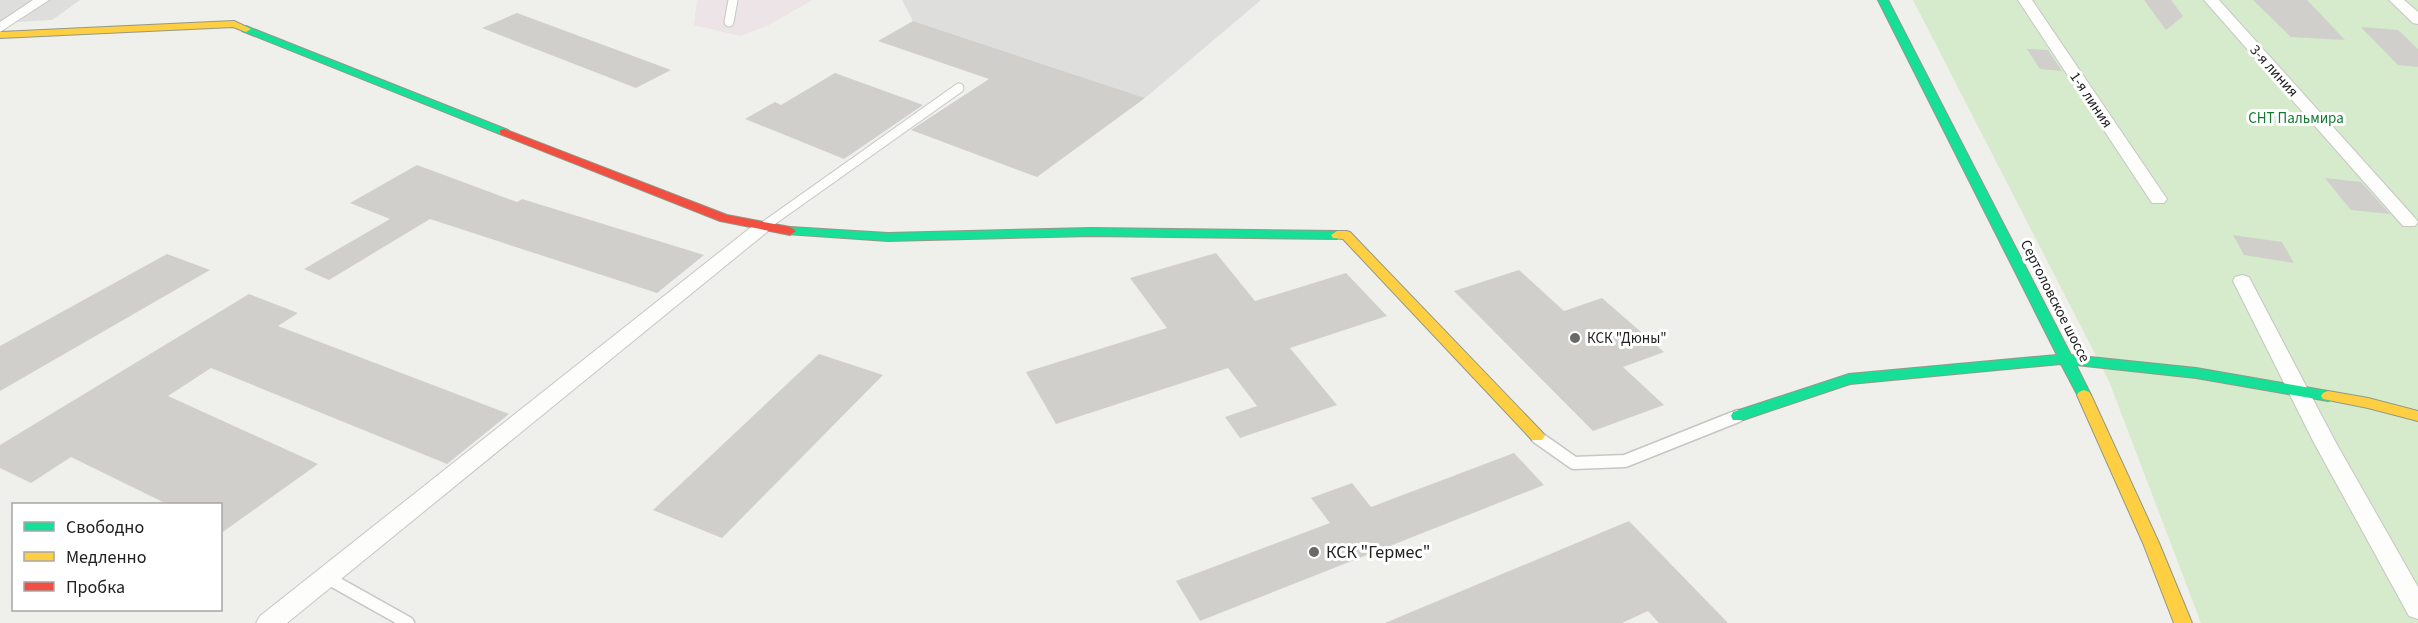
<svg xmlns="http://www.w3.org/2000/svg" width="2418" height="623" viewBox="0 0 2418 623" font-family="'Source Sans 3',sans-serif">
	<rect width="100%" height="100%" fill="#efefeb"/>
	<!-- built -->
	<g fill="#dededc">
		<polygon points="0,0 80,0 52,20 0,23"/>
		<polygon points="902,0 1261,0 1145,98 913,21"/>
	</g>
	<!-- industrial -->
	<polygon fill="#ece4e7" points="697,0 812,0 767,26 740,36 694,25"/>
	<!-- grass -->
	<polygon fill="#d6eacc" points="1913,0 2418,0 2418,623 2201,623 2109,381"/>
	<!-- building -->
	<g fill="#d0cfcc">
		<polygon points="2144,0 2171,0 2183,16 2166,30"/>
		<polygon points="2253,0 2307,0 2345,40 2291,37"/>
		<polygon points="517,13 671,70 636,88 482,28"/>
		<polygon points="913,21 1145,98 1037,177 911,130 989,79 878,41"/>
		<polygon points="2361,27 2398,30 2418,49 2418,67 2398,65"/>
		<polygon points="2027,49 2048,50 2062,71 2040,69"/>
		<polygon points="835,73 923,105 844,159 745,119 775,102 781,105"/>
		<polygon points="417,165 517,202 522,199 704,255 657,293 430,219 329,280 304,269 390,219 350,203"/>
		<polygon points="2325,178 2361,182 2390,214 2351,210"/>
		<polygon points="2233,235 2282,242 2294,263 2244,255"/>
		<polygon points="1216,253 1255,301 1346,273 1387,316 1290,348 1337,405 1240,438 1225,417 1257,406 1228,368 1056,424 1026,372 1167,328 1130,278"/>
		<polygon points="167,254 210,270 0,391 0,346"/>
		<polygon points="1519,270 1564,311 1602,298 1664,352 1623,367 1664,405 1593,431 1454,291"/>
		<polygon points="249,294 298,313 278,326 509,414 447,464 211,368 168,396 318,464 220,534 220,504 167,504 71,457 31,483 0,468 0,445"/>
		<polygon points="819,354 883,375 722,538 653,510"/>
		<polygon points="1514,453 1544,485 1200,621 1176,581 1330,523 1311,498 1352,483 1371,507"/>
		<polygon points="1629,521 1728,623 1659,623 1648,611 1622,623 1385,623"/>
	</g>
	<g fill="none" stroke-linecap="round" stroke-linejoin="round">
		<!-- lane-far1 casing -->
		<g stroke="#c6c6c4" stroke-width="11">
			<g id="lane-far1">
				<polyline points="729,22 733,0"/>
				<polyline points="763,227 959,88"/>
			</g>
		</g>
		<!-- lane casing -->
		<g stroke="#c6c6c4" stroke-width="15">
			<g id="lane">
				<polyline points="1537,437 1574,463 1625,461 1738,416"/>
				<polyline points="326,577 408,623"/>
			</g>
		</g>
		<!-- street casing -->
		<g stroke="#c6c6c4" stroke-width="2">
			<g id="street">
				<polygon points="33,0 49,0 0,32 0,22"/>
				<polygon points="2018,0 2032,0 2167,199 2164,203 2152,203"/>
				<polygon points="2204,0 2219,0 2415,218 2418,222 2415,226 2403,226"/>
				<polygon points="2389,0 2404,0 2418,12 2418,24 2413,23"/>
				<polygon points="761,223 767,224 770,228 767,232 287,623 256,623 260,616 755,224"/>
				<polygon points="2242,275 2249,277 2251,281 2335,441 2418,587 2418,619 2409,616 2313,441 2233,281 2235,277"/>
			</g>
		</g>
		<!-- fast casing -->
		<g stroke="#929984" stroke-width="2">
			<g id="fast">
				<polygon points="1878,0 1888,0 2071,355 2196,368 2328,391 2333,393 2335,396 2333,399 2328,401 2196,378 2076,365 2091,395 2089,398 2079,398 2061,364 1850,384 1743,420 1733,420 1731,416 1733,412 1849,374 2057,355"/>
				<polygon points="246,26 508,130 510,132 508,134 500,134 242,31 242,27"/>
				<polygon points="790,227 888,233 1091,228 1337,231 1343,235 1337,239 1091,236 888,241 786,234 784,231"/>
			</g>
		</g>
		<!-- slow casing -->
		<g stroke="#929984" stroke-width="2">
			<g id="slow">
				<polygon points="234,21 251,29 246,32 233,27 0,38 0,32"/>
				<polygon points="1346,231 1350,232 1542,432 1545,436 1542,440 1532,440 1343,239 1333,238 1331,235 1337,231"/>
				<polygon points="2084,390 2089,392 2091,395 2159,543 2192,623 2174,623 2143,543 2077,395 2079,392"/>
				<polygon points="2328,391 2368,398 2418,411 2418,421 2368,408 2323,399 2321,396 2323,393"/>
			</g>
		</g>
		<!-- jam casing -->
		<g stroke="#929984" stroke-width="2">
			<polygon id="jam" points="504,129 727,215 790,227 796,231 790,235 720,221 500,134 500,130"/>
		</g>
		<!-- lane-far1 -->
		<use href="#lane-far1" stroke="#fdfdfc" stroke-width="9"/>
		<!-- lane -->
		<use href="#lane" stroke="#fdfdfc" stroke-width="12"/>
		<!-- street -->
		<use href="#street" fill="#fdfdfc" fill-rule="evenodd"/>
		<!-- fast -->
		<use href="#fast" fill="#16e098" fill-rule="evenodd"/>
		<!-- slow -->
		<use href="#slow" fill="#ffcf43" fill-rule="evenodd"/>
		<!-- jam -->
		<use href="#jam" fill="#f24e42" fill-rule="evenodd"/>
	</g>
	<!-- markers -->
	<g fill="#696968" stroke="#fff" stroke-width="2">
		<circle cx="1575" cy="338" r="6"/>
		<circle cx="1314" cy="552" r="6"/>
	</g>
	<g text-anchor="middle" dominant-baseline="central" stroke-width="6" stroke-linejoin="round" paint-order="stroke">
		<!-- street labels -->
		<g font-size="15" fill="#212121" stroke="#fff">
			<text transform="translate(2274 71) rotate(48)">3-я линия</text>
			<text transform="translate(2091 100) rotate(56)">1-я линия</text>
			<text transform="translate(2055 301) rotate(63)">Сертоловское шоссе</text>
		</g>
		<!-- park labels -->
		<g font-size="15" fill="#157933" stroke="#fff">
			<text x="2296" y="118">СНТ Пальмира</text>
		</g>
		<!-- poi labels -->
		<g font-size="15" fill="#212121" stroke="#fff" text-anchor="start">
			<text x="1587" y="338">КСК "Дюны"</text>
		</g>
		<!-- near-poi labels -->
		<g font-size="18" fill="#212121" stroke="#fff" text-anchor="start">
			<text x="1326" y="552">КСК "Гермес"</text>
		</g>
	</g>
	<!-- legend -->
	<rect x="12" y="503" width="210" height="108" fill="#ffffff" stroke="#a6a6a6" stroke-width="1.5"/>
	<rect x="24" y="522" width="30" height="9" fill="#16e098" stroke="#a6a6a6" stroke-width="1.5"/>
	<text x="66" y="533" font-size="18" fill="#212121">Свободно</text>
	<rect x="24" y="552" width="30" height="9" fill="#ffcf43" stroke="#a6a6a6" stroke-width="1.5"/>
	<text x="66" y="563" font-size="18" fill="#212121">Медленно</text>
	<rect x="24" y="582" width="30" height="9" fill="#f24e42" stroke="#a6a6a6" stroke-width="1.5"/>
	<text x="66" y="593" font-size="18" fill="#212121">Пробка</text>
</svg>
